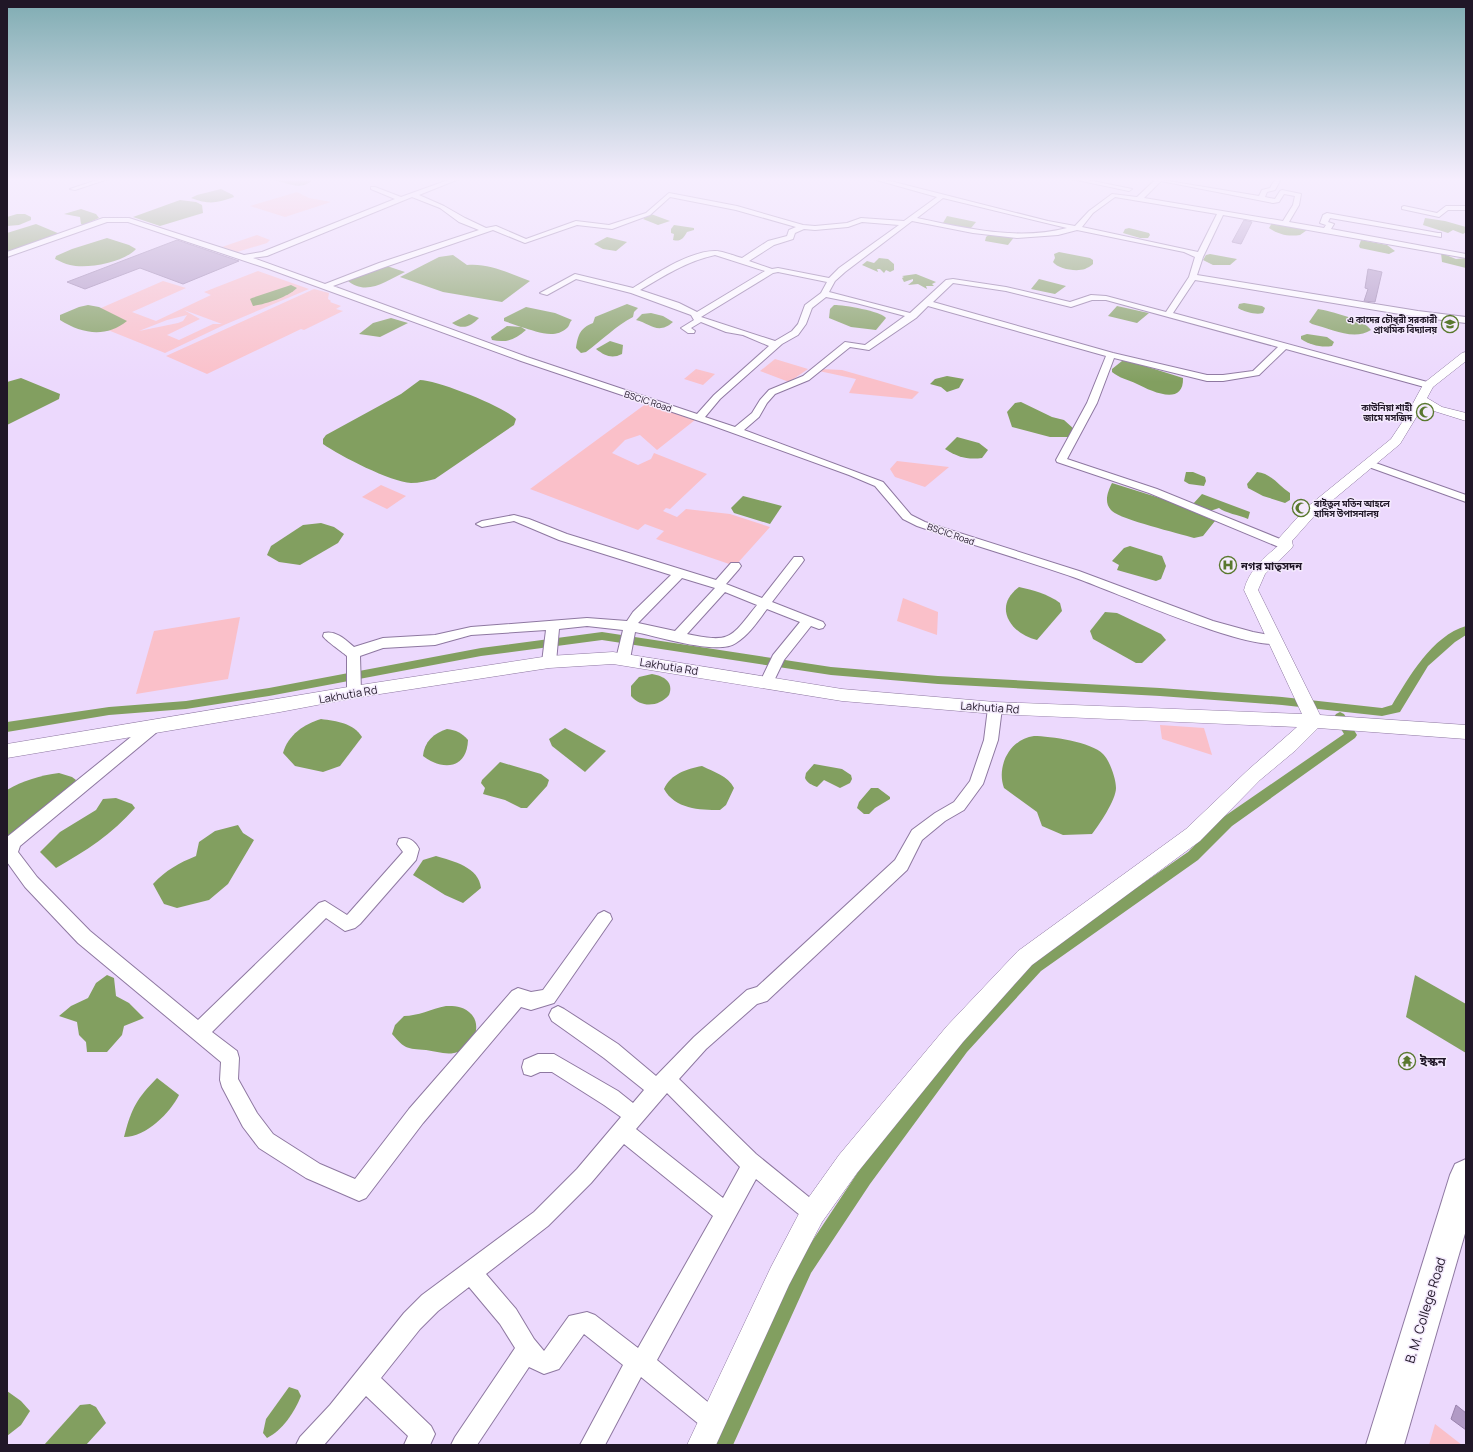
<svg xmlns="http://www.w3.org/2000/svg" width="1473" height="1452" viewBox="0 0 1473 1452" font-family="Manrope,'Noto Sans Bengali',sans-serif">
	<rect width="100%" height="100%" fill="#ecd9fd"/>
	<!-- green -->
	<g fill="#fac0c9" fill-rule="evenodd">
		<polygon points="297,192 309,198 331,202 285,217 250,206"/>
		<polygon points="257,235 270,240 267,243 237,252 222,247"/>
		<path d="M258 271 309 289 224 325 165 353 78 318 163 281 186 288 132 312 156 321 211 295 204 292ZM184 310 222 324H213L179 340 167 335 200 319ZM187 315 183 321 178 323 139 331 167 320Z"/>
		<polygon points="314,289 329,293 328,299 331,301 330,302 341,306 336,309 343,311 304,330 301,329 207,374 166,356"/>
		<polygon points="775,359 808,369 789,382 760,371"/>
		<polygon points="696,369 715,374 703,385 684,379"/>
		<polygon points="822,369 842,370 919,392 912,399 849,393 856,379 819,371"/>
		<polygon points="647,403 695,420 657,450 640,435 625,440 612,453 638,465 651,459 654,453 707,474 670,509 666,508 663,511 677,517 686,509 730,514 770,527 735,566 656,539 664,531 645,524 638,530 530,489"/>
		<polygon points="897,461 949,467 925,487 895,477 890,469"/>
		<polygon points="381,485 406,496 387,509 362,497"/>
		<polygon points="903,598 938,612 937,635 897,621"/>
		<polygon points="240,617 228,679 136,694 154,631"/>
		<polygon points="1160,725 1204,728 1212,755 1162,739"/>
		<polygon points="1435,1424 1462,1445 1429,1445"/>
	</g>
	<!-- water -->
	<g fill="#829f60">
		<path d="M270 179H313C302 193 284 181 270 179Z"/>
		<path d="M221 189 233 195 234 197C216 203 210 205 191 198L197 195Z"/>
		<polygon points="180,200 196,202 202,205 203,213 160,226 133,217"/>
		<polygon points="81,209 96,214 99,218 83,225 81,224 80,217 64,214"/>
		<polygon points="17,214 25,214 31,217 31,220 19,225 7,226 7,217"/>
		<polygon points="651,214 670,221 658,225 643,219"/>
		<polygon points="947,216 976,222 971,228 968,228 945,225 943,223"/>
		<polygon points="1425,218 1445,221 1466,227 1466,232 1463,234 1453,230 1448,233 1423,225"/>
		<path d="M1272 223 1307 230 1300 235C1288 237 1278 234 1269 228Z"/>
		<polygon points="36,224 60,234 7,252 7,233"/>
		<path d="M674 225 694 228V230L687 232C683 239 680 242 673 240L674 234 671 233V229Z"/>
		<polygon points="1129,228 1149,233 1150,235 1148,238 1140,238 1123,233 1125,229"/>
		<polygon points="991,233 1015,236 1008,245 985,241 986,237"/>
		<polygon points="607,237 627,242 616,251 603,249 594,244"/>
		<path d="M107 238 129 245 136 249C123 263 87 269 70 265 65 264 60 261 55 259L56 256 72 249Z"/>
		<polygon points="1361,240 1387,245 1395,251 1389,254 1360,248 1359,246"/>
		<path d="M1059 252 1090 258 1093 260V264C1091 266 1087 268 1085 269 1076 272 1058 269 1053 262L1055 258 1054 254Z"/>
		<polygon points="1441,253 1456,259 1466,258 1466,268 1442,262"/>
		<polygon points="1210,254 1237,259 1230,265 1213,265 1203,260 1206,255"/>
		<path d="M453 255 467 265C489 263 509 273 530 281L502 302 443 292 400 277 439 257Z"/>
		<polygon points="879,258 888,259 894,264 894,270 890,272 886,270 884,273 880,269 877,269 878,272 862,265 867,261 874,263"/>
		<path d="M387 266 405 272C386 281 366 297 347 280Z"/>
		<polygon points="916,274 936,282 932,284 934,286 926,286 927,289 918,284 908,285 913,281 913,279 904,282 902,278 904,277 902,276"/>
		<polygon points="1039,279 1066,286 1055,294 1031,289"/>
		<path d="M291 285 297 288C288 297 266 304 253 306L250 299 252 298Z"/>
		<path d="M1244 303 1262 306 1265 308 1263 313C1256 315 1245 312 1238 308L1239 304Z"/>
		<path d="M627 304 638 308 634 312 633 317C616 326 602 340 586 352L581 353 576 348C578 335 580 328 593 323L595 317Z"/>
		<path d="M88 305 99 307 127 321C106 338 82 334 60 320V315L79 307Z"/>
		<path d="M834 305C844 305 881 311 886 318L876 330 851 327 829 318 830 309Z"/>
		<polygon points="1117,306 1144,312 1149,313 1137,323 1108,316"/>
		<path d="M526 307 555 313 572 320C569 323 570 325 567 328 554 340 536 331 521 327L526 330C515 340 506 343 492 340L491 337 507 326 521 327 504 321V318Z"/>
		<path d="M1318 309C1330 311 1365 320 1371 330 1354 341 1331 329 1312 324L1309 322Z"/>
		<path d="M651 313 663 316 673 322C658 335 651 324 636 320L642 314Z"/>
		<path d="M469 314 479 318C470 327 463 330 452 323Z"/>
		<polygon points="391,318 408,323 380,337 359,334 373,323"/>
		<path d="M1307 334 1327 337 1334 342 1332 346C1322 348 1310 345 1301 339V336Z"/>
		<path d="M610 341 623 345 622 354C612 359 605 356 596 349Z"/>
		<path d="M1122 361H1129L1183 378C1184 407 1151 391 1137 384 1129 380 1119 378 1112 372V369Z"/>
		<polygon points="947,376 964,379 959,388 947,392 941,387 930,384 935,379"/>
		<polygon points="21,378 60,394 59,399 7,425 7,382"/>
		<path d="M420 380C437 380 505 407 516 419L514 425 435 479C427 481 419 483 411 483 391 482 340 456 323 444V439L326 435 401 394Z"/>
		<polygon points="1021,402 1052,417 1064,420 1074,429 1069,437 1050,437 1012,427 1007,412 1015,403"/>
		<path d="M957 437 979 443 988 450 982 458C968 460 957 457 945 449Z"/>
		<polygon points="1186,472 1193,472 1205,477 1206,481 1204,486 1189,484 1184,481"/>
		<path d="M1257 472C1271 473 1279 486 1290 493V500L1285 503 1263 496 1248 488 1247 484Z"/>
		<path d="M1112 483 1163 499 1215 521 1203 536 1194 538C1178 533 1122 520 1112 511 1103 503 1108 491 1112 483Z"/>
		<path d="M1202 494 1250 512 1248 519C1239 515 1225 513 1219 508L1210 511 1193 504Z"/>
		<polygon points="743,496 782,506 770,524 734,513 731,508"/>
		<polygon points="321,523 334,527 344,534 338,543 300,565 279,562 267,555 271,546 303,525"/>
		<polygon points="1130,546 1162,556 1166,566 1161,579 1156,581 1117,570 1119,565 1112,561 1124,548"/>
		<path d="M1019 587C1033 590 1048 594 1060 603L1062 611 1037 640C1011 634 992 607 1019 587Z"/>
		<polygon points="1105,612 1117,613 1161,634 1166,640 1142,663 1136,663 1093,639 1090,631"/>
		<path d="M652 674C664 676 674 682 669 695 659 707 641 708 631 696V686L639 677Z"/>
		<path d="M321 719C337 721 353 723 362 737L340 766 323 772 295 766 283 753C288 735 304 724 321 719Z"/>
		<polygon points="565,728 606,751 585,772 552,746 549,739"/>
		<path d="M447 729C456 730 462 733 468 740 467 769 443 771 423 756 424 742 434 733 447 729Z"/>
		<path d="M1034 736C1050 736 1092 742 1103 754 1110 761 1116 779 1116 788 1116 800 1099 825 1092 834L1063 835 1042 826 1037 812 1004 788C996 766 1010 739 1034 736Z"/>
		<polygon points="500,762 541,774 549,780 547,786 527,808 521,808 505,800 483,794 485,788 481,783 482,780"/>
		<path d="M814 764 842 769 851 775 852 779 850 783 840 788 824 780 817 787C812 785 807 783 805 778L806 773Z"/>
		<path d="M702 766C714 772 728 776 734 788L726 805 720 810C699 810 675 809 664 789 671 774 686 769 702 766Z"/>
		<path d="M59 773 72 777 76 780 73 785 7 844V790C22 781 41 775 59 773Z"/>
		<polygon points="871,788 878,788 890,797 890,799 875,808 869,814 864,814 857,808 859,802"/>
		<path d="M116 798 132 804 135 808C112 834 86 851 56 868L40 852 60 832 96 810 103 799Z"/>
		<path d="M238 825 243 833 254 840 228 884 209 900 177 908 164 904 153 884C166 870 179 863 196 856L199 842 215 831Z"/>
		<path d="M436 856C453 861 479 867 481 888L463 903 445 895 413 875 423 860Z"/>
		<polygon points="107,975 114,978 116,996 129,1003 144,1018 124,1026 122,1035 107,1052 87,1052 86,1042 79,1035 77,1022 59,1016 71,1006 88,998 96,983"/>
		<polygon points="1415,975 1466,1004 1466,1053 1406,1017"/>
		<path d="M446 1006C454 1006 462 1006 469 1012 485 1025 472 1050 454 1053 445 1055 435 1051 426 1050 406 1048 406 1050 392 1034L395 1025 404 1016C418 1016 431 1009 446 1006Z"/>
		<path d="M157 1078 179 1095C170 1113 146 1137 124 1137 131 1109 137 1098 157 1078Z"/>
		<path d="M289 1387 298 1390 301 1396C295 1411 283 1430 267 1438L263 1433 266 1419Z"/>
		<polygon points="7,1391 21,1401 30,1411 21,1425 7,1436"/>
		<polygon points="90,1404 96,1407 106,1423 86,1445 44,1445 80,1405"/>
	</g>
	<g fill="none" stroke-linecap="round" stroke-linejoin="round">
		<!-- canal -->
		<g fill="#829f60" fill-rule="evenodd">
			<path d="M1466 626V635L1455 642 1428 666 1400 712 1382 716 1282 705 1160 696 938 684 831 675 602 640 481 656 269 696 186 709 109 715 7 732V722L109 707 186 701 269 688 481 648 602 632 831 667 938 676 1160 688 1282 697 1382 708 1392 705C1409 677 1432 636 1466 626Z"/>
			<polygon points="1340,712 1344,714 1357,735 1355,738 1232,826 1198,860 1041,971 967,1052 870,1184 811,1273 733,1445 712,1445 799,1261 858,1172 955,1040 1031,961 1188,852 1222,818 1344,734 1334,717 1336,714"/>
		</g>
	</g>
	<!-- building -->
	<g fill="#b19ac5" stroke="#9982ac">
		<polygon points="1244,220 1252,222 1241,244 1232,242"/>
		<polygon points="177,240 239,261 183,284 140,268 85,289 67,282"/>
		<polygon points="1368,269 1382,272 1375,302 1364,301 1368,289 1365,288"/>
		<polygon points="1456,1405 1466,1413 1466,1430 1451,1419"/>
	</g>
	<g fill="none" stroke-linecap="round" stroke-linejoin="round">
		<!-- minor casing -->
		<g stroke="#8e78a1" stroke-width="2">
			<g id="minor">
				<polygon points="100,179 108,179 75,190 70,189"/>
				<path d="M451 179H459L419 195 444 206 465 218 486 228 496 226 526 239 576 221 609 225 646 213 669 193 737 206 803 225 815 226 847 223 861 218 904 221 937 197 873 179H882L1048 221 1075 226 1089 211 1112 194 1137 197 1156 179 1259 196 1262 190 1270 188 1275 179H1281L1275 190 1267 192 1265 197 1275 199 1280 191 1282 190 1301 194 1299 205 1289 222 1324 228 1326 225 1320 223 1323 215 1327 213 1438 233H1441V237L1330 218 1328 222 1334 224 1331 229 1466 254V258L1223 215 1203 257 1197 275 1418 311 1466 317V323L1418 317 1195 280 1173 313 1431 383 1433 385 1428 388 1286 349 1259 375 1223 381H1207L1114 358 1097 403 1067 459 1157 489 1290 543 1292 546 1286 550 1149 493 1057 462 1056 460 1087 403 1106 356 928 306 916 318 869 350 850 347 809 380 775 394 767 403 759 417 744 430 883 482 911 515 925 522 1079 571 1213 621 1253 632 1280 637 1281 640 1280 643C1248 652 1111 590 1073 577 1021 559 969 544 917 526L903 519 875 486 849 475 708 424 521 361 269 269 128 222H107L7 257V252L103 218H129L244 255 262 252 395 199 371 189V187H375L401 197ZM1161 181 1273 203 1279 202 1284 194 1295 196 1293 205 1283 221 1144 198ZM412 197 440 208 459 222 479 230 379 263 325 284 253 258 267 256ZM670 197 736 210 796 227 789 230 787 236 768 241 742 258C734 256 723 251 715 251 689 251 654 275 633 288L575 274 540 293 547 295 576 279 631 293 691 315 694 320 681 328 688 333H694L695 331 691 328 701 322 726 332 743 335 769 346 714 395 697 414 527 357 333 286 385 267 493 230 525 243 577 225 612 229 650 215ZM1115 197 1217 214 1198 252 1082 227 1093 213ZM943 198 1067 228C1018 241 965 228 917 218ZM912 221 973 233 1017 238 1058 235 1077 230 1184 252 1195 257 1189 277 1166 312 1106 296 1091 295 1070 302 1006 287 953 279 946 280 910 313 829 292 835 281 845 272ZM862 222 899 225 839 268 829 278 778 268 772 269 749 261 774 245 793 239 795 233 804 229 815 230 848 227ZM715 255 765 271 697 312 679 303 640 290C664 276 687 261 715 255ZM778 272 827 282 821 293 805 305 798 324 792 331 775 341 701 317 773 273ZM953 283 1006 291 1071 307 1092 300H1106L1278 347 1253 371 1223 375H1207L1113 353 933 302ZM826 297 856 303 905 316 865 345 845 342 803 376 769 390 760 400 752 413 735 427 705 417 720 399 782 344 798 335 806 324 812 308Z"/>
				<polygon points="1072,179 1083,179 1132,189 1129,191"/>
				<polygon points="1404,206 1437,213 1446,206 1466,206 1466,210 1448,210 1439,217 1402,209 1402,207"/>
				<polygon points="1370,461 1466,495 1466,502 1366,466 1365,464 1366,462"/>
				<path d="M514 515 529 519 567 534 716 580 731 563H739L741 566 739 569 726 584 762 598 794 557H802L804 560 802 563 772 602 823 622 825 625 823 628 819 629 811 626 784 660 772 685 767 687 762 685 760 682 773 655 800 622 767 609C758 621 749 635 736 643 718 656 657 636 635 632L630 659 628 662H618L616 659 623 630 587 626 559 629 556 662 554 665H544L542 662 546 630 471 635 435 645 383 648 360 656 361 692 359 696 354 697 349 696 347 692V656C341 651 325 640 323 636L324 633C336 630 346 640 354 647L383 638 435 635 471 627 587 618 627 621 633 612 671 575 559 540 514 521 482 527 476 524 482 521ZM682 578 715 588 675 631 638 623ZM725 592 757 605C730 639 731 643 687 634Z"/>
				<path d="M995 703 1000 704 1002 708 998 740 983 784 964 810 945 821 922 840 907 870 767 1001 757 1004 706 1049 679 1079 756 1154 820 1206 823 1213 820 1220 813 1223 806 1220 756 1179 657 1360 721 1413 725 1421 721 1429 713 1433 705 1429 641 1377 605 1445H580L623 1365 584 1334 559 1369 544 1374 529 1367 477 1445H451L455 1437 515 1348 500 1324 469 1287 438 1311 420 1329 381 1378 431 1426 435 1434 430 1445H404L408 1436 366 1396 324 1445H296L300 1437 330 1405 404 1313 422 1295 534 1212 577 1169 621 1117 604 1105 552 1072H540L531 1076 524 1074 522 1067 524 1060 538 1054H554L618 1091 633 1103 644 1090 604 1058 552 1021 549 1015 552 1009 558 1006 564 1009 618 1044 656 1076 694 1037 747 990 757 987 895 860 912 830 935 813 954 802 970 781 984 740 988 708 990 704ZM667 1093 740 1167 723 1198 636 1129ZM624 1144 713 1216 638 1348 595 1315 587 1312 569 1316 544 1351 534 1339 516 1309 486 1274 548 1226 591 1183Z"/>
				<path d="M152 723 157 724 159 728 157 732 20 846 18 852 37 877 90 931 198 1020 319 903 325 901 347 915 348 914 403 852 397 844 399 839C408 836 415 841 419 849L416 860 360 924 355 928 345 931 326 918 212 1032 237 1051 239 1058 238 1079 257 1113 273 1134 320 1164 355 1179 409 1109 512 991 518 988 531 992 543 990 598 914 604 911 610 914 612 919 554 1003 531 1010 521 1007 423 1123 366 1198 359 1201 306 1178 259 1148 243 1127 222 1087 220 1080 221 1062 78 943 25 887 7 862V837L147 724Z"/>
			</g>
		</g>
		<!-- tertiary casing -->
		<g stroke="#8e78a1" stroke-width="1">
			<path id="tertiary" d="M1466 352V361L1433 387 1427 398 1442 407 1466 413V421L1434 411 1423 406 1400 444 1316 514 1292 541 1293 546 1291 549 1265 574 1258 590 1320 715 1466 725V739L1318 728 1296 750 1260 780 1200 841 1032 965 963 1042 857 1173 822 1222 789 1285 716 1445H687L771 1267 804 1204 839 1155 947 1026 1018 951 1186 829 1248 770 1297 727 995 714 842 701 613 664 549 668 354 698 280 712 7 758V744L354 686 549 656 613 652 842 689 995 702 1302 714 1244 590C1249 570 1264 558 1279 545L1278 540 1280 537 1306 508 1391 439 1405 418 1424 383 1462 353Z"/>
		</g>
		<!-- primary casing -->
		<g stroke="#8e78a1" stroke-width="2">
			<polygon id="primary" points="1466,1159 1466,1230 1404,1445 1366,1445 1450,1175 1455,1164"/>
		</g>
		<!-- minor -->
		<use href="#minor" fill="#fff" fill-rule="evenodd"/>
		<!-- tertiary -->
		<use href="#tertiary" fill="#fff" fill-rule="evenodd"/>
		<!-- primary -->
		<use href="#primary" fill="#fff" fill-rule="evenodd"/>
	</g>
	<!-- sky -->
	<linearGradient id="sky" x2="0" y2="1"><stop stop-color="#7facb2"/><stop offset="0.47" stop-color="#f6eefe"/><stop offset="1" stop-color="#f6eefe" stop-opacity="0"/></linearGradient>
	<rect width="1473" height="382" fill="url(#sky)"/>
	<!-- icons -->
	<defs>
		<g id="school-ring" transform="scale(0.9)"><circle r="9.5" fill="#f4eafd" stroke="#59782e" stroke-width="1.5"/><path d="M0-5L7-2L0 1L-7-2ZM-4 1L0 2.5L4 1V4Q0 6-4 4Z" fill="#59782e"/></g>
		<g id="mosque-ring" transform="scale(0.9)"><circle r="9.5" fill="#f4eafd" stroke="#59782e" stroke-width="1.5"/><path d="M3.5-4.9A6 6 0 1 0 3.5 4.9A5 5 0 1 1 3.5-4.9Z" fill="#59782e"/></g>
		<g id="hospital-ring" transform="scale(0.9)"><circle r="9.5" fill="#f4eafd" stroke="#59782e" stroke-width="1.5"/><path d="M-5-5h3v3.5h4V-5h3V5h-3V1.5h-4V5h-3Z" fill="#59782e"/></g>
		<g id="temple-ring" transform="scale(0.9)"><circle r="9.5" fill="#f4eafd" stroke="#59782e" stroke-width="1.5"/><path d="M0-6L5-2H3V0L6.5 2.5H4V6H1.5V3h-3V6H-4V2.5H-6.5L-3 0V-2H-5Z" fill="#59782e"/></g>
	</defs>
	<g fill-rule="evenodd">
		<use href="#school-ring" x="1450" y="324"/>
		<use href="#mosque-ring" x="1425" y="412"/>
		<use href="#mosque-ring" x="1301" y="508"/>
		<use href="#hospital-ring" x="1228" y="565"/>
		<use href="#temple-ring" x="1407" y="1061"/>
	</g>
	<g text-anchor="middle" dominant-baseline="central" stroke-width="3" stroke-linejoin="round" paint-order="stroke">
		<!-- far-poi labels -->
		<g font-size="9" font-weight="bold" fill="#201727" stroke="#f4eafd" text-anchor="end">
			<text x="1437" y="319">এ কাদের চৌধুরী সরকারী<tspan x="1437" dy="10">প্রাথমিক বিদ্যালয়</tspan></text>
			<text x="1412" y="407">কাউনিয়া শাহী<tspan x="1412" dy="10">জামে মসজিদ</tspan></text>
			<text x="1314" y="503" text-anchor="start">বাইতুল মতিন আহলে<tspan x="1314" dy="10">হাদিস উপাসনালয়</tspan></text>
		</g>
		<!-- far-street labels -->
		<g font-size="9" fill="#201727" stroke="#f4eafd">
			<text transform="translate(648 401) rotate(18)">BSCIC Road</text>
			<text transform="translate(951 534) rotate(19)">BSCIC Road</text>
		</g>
		<!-- poi labels -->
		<g font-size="11" font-weight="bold" fill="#201727" stroke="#f4eafd" text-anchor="start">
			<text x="1241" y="565">নগর মাতৃসদন</text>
		</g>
		<!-- street labels -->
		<g font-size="11" fill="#201727" stroke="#f4eafd">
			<text transform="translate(669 666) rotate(9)">Lakhutia Rd</text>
			<text transform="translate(348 694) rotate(-10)">Lakhutia Rd</text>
			<text transform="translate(990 707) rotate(4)">Lakhutia Rd</text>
		</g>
		<!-- near-poi labels -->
		<g font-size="13" font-weight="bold" fill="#201727" stroke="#f4eafd" text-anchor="start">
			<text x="1420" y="1061">ইস্কন</text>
		</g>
		<!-- near-street labels -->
		<g font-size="13" fill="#201727" stroke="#f4eafd">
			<text transform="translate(1425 1310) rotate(-73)">B. M. College Road</text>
		</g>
	</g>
	<!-- border -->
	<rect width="1473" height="1452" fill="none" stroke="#201727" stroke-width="16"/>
</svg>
